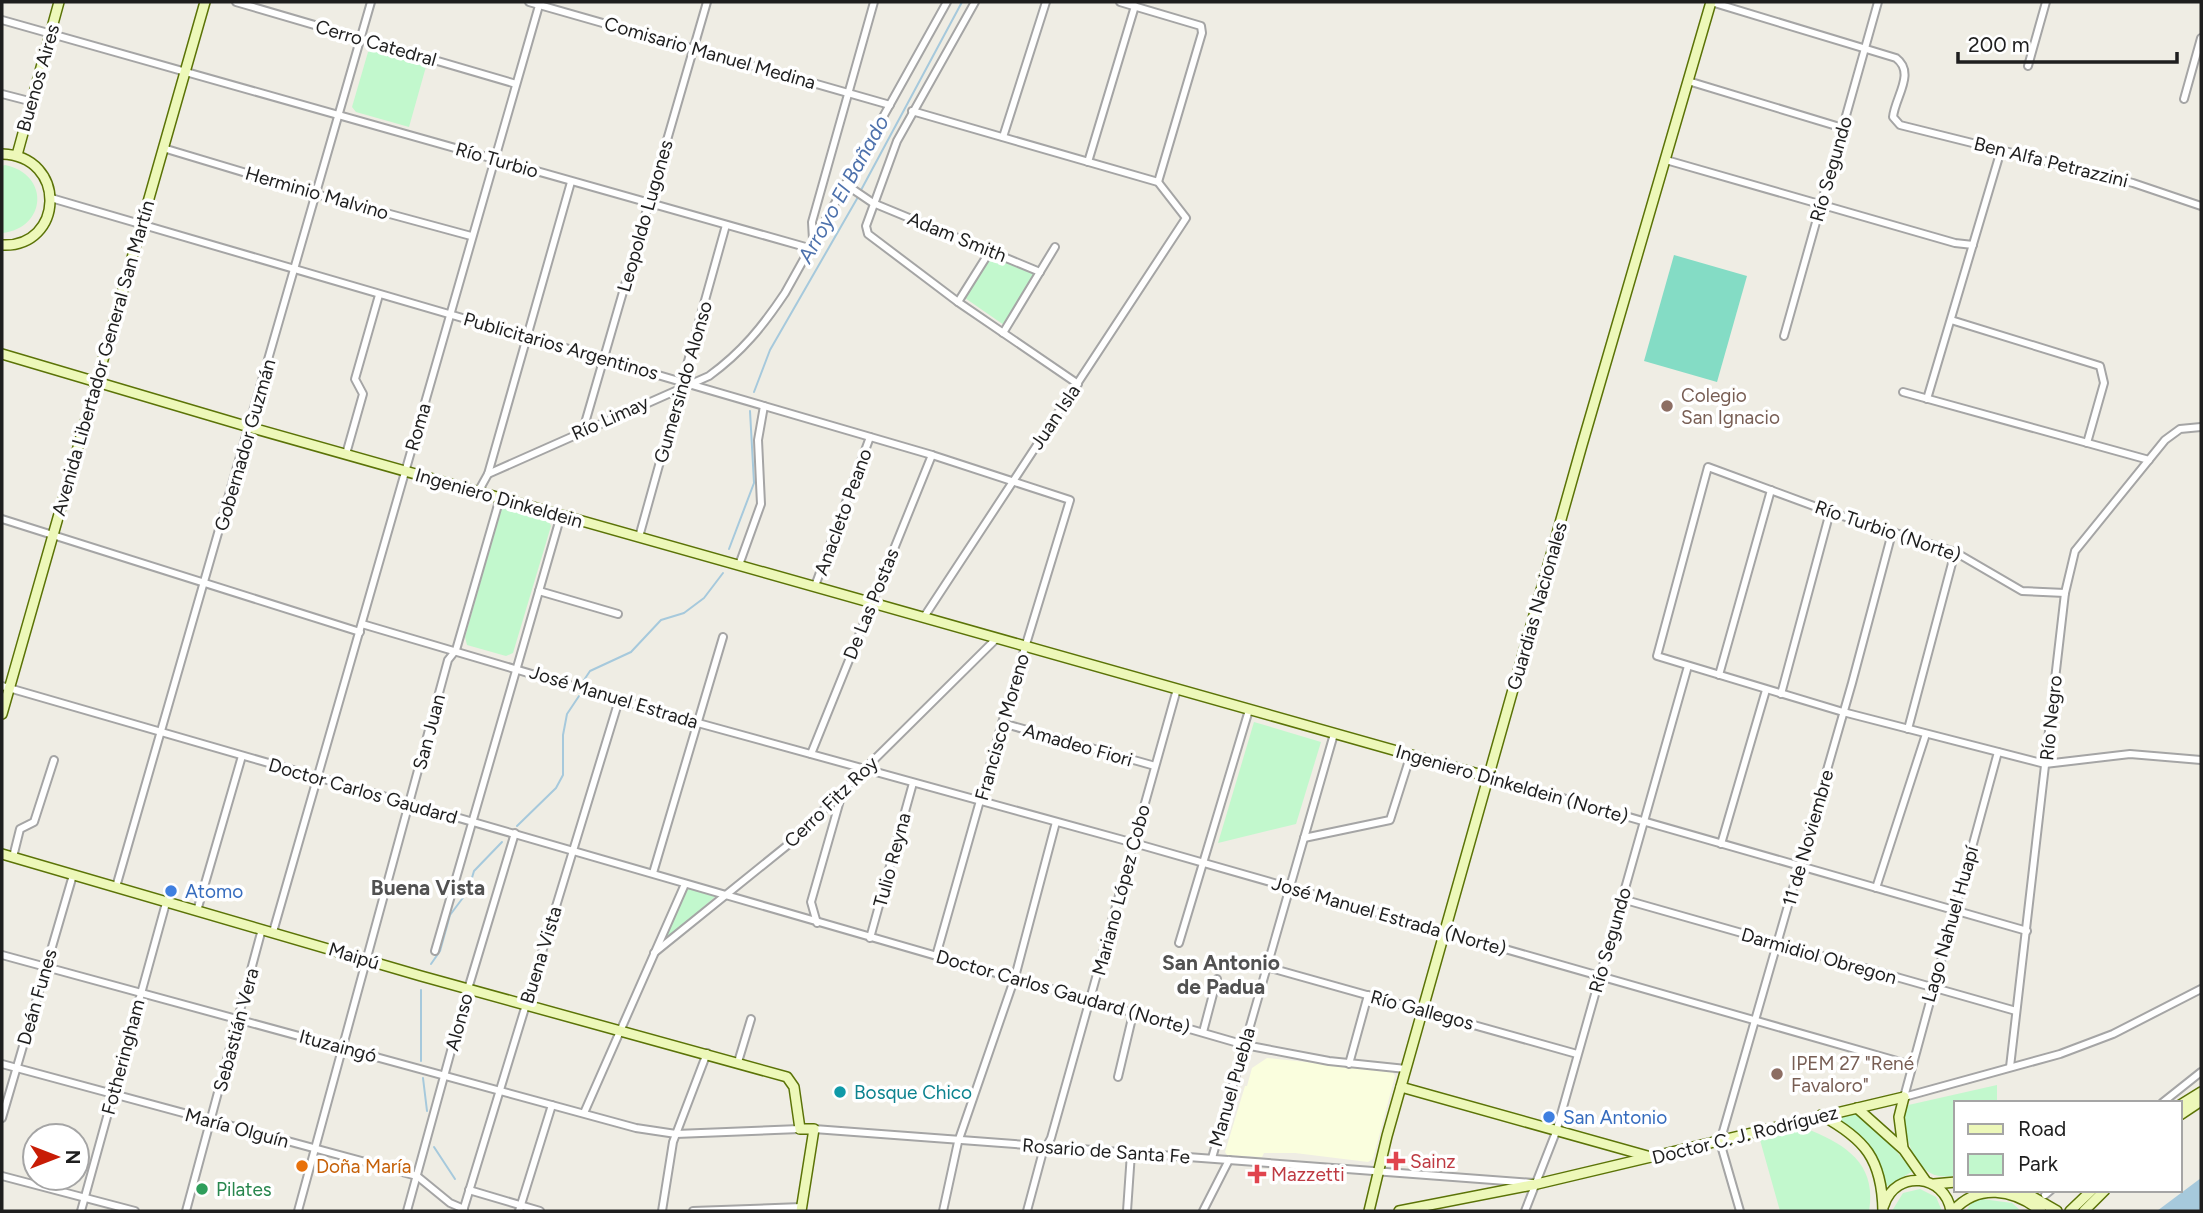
<svg xmlns="http://www.w3.org/2000/svg" width="2203" height="1213" viewBox="0 0 2203 1213" font-family="Figtree,sans-serif">
	<rect width="100%" height="100%" fill="#efede4"/>
	<!-- education -->
	<polygon fill="#fafede" points="1267,1058 1392,1071 1395,1076 1373,1159 1368,1162 1295,1153 1264,1153 1262,1157 1227,1155 1225,1152 1245,1086 1247,1086 1252,1068"/>
	<!-- park -->
	<g fill="#c2f8cd">
		<polygon points="373,49 427,63 409,127 356,112 352,107 368,52"/>
		<path d="M5 165C50 174 47 228 2 233V166Z"/>
		<polygon points="992,255 1035,274 1004,325 965,298"/>
		<polygon points="507,508 548,519 551,526 513,653 506,656 467,645 465,637 501,509"/>
		<polygon points="1254,722 1321,742 1296,824 1218,843"/>
		<polygon points="688,888 716,896 662,943"/>
		<path d="M1997 1085V1103H1956V1175C1915 1186 1903 1136 1904 1106Z"/>
		<path d="M1855 1113 1885 1138 1913 1171 1886 1187C1878 1155 1864 1133 1835 1117Z"/>
		<path d="M1805 1128C1845 1144 1877 1163 1869 1211H1780L1760 1140Z"/>
		<polygon points="1920,1189 1936,1197 1942,1211 1892,1211 1903,1193"/>
		<polygon points="1982,1199 2012,1203 2021,1211 1966,1211 1972,1202"/>
	</g>
	<!-- pitch -->
	<polygon fill="#84dcc5" points="1674,255 1747,276 1717,382 1644,361"/>
	<!-- water -->
	<polygon fill="#a6c9dc" points="2201,1178 2201,1211 2157,1211"/>
	<g fill="none" stroke-linecap="round" stroke-linejoin="round">
		<!-- stream -->
		<g stroke="#a6c9dc" stroke-width="2">
			<polyline points="860,192 962,2"/>
			<polyline points="754,392 770,350 858,197"/>
			<polyline points="729,549 754,483 750,411"/>
			<polyline points="584,680 590,671 631,652 661,620 684,613 704,598 723,573"/>
			<polyline points="517,826 556,788 563,775 563,735 567,714 579,696"/>
			<polyline points="431,964 440,951 450,915 468,891 474,871 502,842"/>
			<polyline points="421,990 421,1061"/>
			<polyline points="423,1078 427,1111"/>
			<polyline points="434,1147 455,1179"/>
		</g>
		<!-- minor casing -->
		<g stroke="#a5a5a5" stroke-width="10">
			<g id="minor">
				<polyline points="236,2 516,84"/>
				<polyline points="529,2 890,105"/>
				<polyline points="975,2 897,141 866,226 868,234 958,302 1078,384"/>
				<polyline points="1120,2 1201,26 1202,33 1158,182"/>
				<path d="M1711 2 1896 58C1916 73 1895 97 1893 117L1900 125 2133 183 2201 206"/>
				<polyline points="2,20 809,248"/>
				<polyline points="2028,66 2046,2"/>
				<polyline points="1688,81 1843,128"/>
				<polyline points="2,94 33,102"/>
				<polyline points="2184,99 2201,38"/>
				<polyline points="912,111 1158,182 1186,218 924,617"/>
				<polyline points="1003,137 1046,2"/>
				<polyline points="163,148 316,194 471,236"/>
				<polyline points="1666,160 1955,243 1973,245"/>
				<polyline points="1088,162 1135,6"/>
				<polyline points="845,184 873,203 1040,272"/>
				<polyline points="51,198 932,455 1070,500 1002,723 936,956"/>
				<polyline points="813,240 812,222 874,2"/>
				<polyline points="958,302 990,251"/>
				<polyline points="1951,320 2100,366 2104,383 2087,443"/>
				<polyline points="1003,333 1055,247"/>
				<polyline points="1784,336 1878,2"/>
				<polyline points="1903,392 2149,460"/>
				<polyline points="1927,399 2001,150"/>
				<polyline points="583,430 707,2"/>
				<polyline points="346,454 363,394 355,379 379,295"/>
				<path d="M488 474 709 376C742 352 763 326 785 293L947 2"/>
				<polyline points="478,492 488,474 571,182"/>
				<polyline points="2,519 360,632"/>
				<polyline points="639,537 726,225"/>
				<polyline points="739,565 761,504 758,440 764,406"/>
				<polyline points="815,586 870,437"/>
				<polyline points="539,591 618,614"/>
				<polyline points="2065,593 2022,591 1955,552 1830,512 1708,467 1657,656 1843,712 2045,764 2130,754 2201,760"/>
				<polyline points="362,624 698,723 1134,843 1911,1065"/>
				<polyline points="1719,675 1771,490"/>
				<polyline points="2,686 1245,1045 1329,1061 1406,1069"/>
				<polyline points="1781,694 1830,512"/>
				<polyline points="1002,723 1155,766"/>
				<polyline points="1908,729 1955,552"/>
				<polyline points="1998,752 1904,1097 2060,1054 2113,1034 2201,989"/>
				<polyline points="811,754 932,455"/>
				<polyline points="1489,777 2027,931"/>
				<polyline points="1304,838 1390,820 1411,754"/>
				<polyline points="1721,844 1766,690"/>
				<polyline points="13,857 20,829 34,822 54,760"/>
				<polyline points="653,873 723,637"/>
				<polyline points="116,887 371,2"/>
				<polyline points="1876,888 1926,734"/>
				<polyline points="1622,899 2016,1011"/>
				<polyline points="197,911 242,756"/>
				<polyline points="817,923 811,902 841,797"/>
				<polyline points="273,932 540,2"/>
				<polyline points="870,938 913,783"/>
				<polyline points="1179,943 1249,710"/>
				<polyline points="435,951 561,515"/>
				<polyline points="654,953 789,844 997,638"/>
				<polyline points="2,955 636,1128 676,1134 800,1129"/>
				<polyline points="1267,967 1577,1054"/>
				<polyline points="1203,1032 1217,979"/>
				<polyline points="738,1062 751,1019"/>
				<polyline points="2,1064 417,1176 450,1203 464,1209"/>
				<polyline points="1349,1064 1368,995"/>
				<polyline points="2010,1067 2065,593 2075,551 2165,440 2180,429 2201,427"/>
				<polyline points="1118,1077 1133,1014"/>
				<polyline points="2162,1103 2201,1072"/>
				<polyline points="584,1113 685,884"/>
				<polyline points="2,1118 73,875"/>
				<polyline points="814,1129 1534,1183"/>
				<polyline points="1212,1158 1334,734"/>
				<polyline points="2,1176 135,1211"/>
				<polyline points="469,1190 540,1211"/>
				<polyline points="2045,1195 2051,1190"/>
				<polyline points="81,1211 166,903"/>
				<polyline points="186,1211 262,929"/>
				<polyline points="298,1211 448,660 456,650 500,498"/>
				<polyline points="407,1211 468,989 515,833"/>
				<polyline points="463,1211 619,700"/>
				<polyline points="519,1211 552,1105"/>
				<polyline points="662,1211 673,1142 707,1053"/>
				<polyline points="693,1211 802,1207"/>
				<polyline points="943,1211 958,1142 1015,977 1056,822"/>
				<polyline points="1027,1211 1042,1155 1051,1138 1177,689"/>
				<polyline points="1127,1211 1131,1153"/>
				<polyline points="1203,1211 1229,1160"/>
				<polyline points="1525,1211 1556,1132 1688,666"/>
				<polyline points="1740,1211 1720,1142 1852,683 1892,533"/>
			</g>
		</g>
		<!-- secondary casing -->
		<g stroke="#5b7307" stroke-width="12">
			<g id="secondary">
				<path d="M2 154C68 156 64 248 2 245"/>
				<polyline points="17,155 59,2"/>
				<polyline points="2,354 249,427 1489,777"/>
				<polyline points="2,714 205,2"/>
				<polyline points="2,854 421,976 787,1077 794,1087 800,1129 814,1129 801,1211"/>
				<polyline points="1401,1087 1651,1157"/>
				<polyline points="2180,1105 2201,1092"/>
				<polyline points="1857,1108 1904,1150 1925,1180"/>
				<path d="M1821 1115C1865 1139 1882 1159 1883 1211"/>
				<polyline points="2180,1115 2201,1101"/>
				<polyline points="1903,1148 1899,1117 1904,1097"/>
				<polyline points="1934,1184 1956,1182"/>
				<polyline points="2021,1190 2057,1211"/>
				<path d="M1884 1205C1896 1169 1945 1174 1951 1211"/>
				<polyline points="1369,1211 1387,1136 1582,445 1711,2"/>
				<polyline points="1399,1211 1537,1184 1904,1097"/>
				<path d="M1953 1211C1978 1183 2013 1189 2041 1211"/>
				<polyline points="2070,1211 2092,1190"/>
				<polyline points="2084,1211 2105,1190"/>
			</g>
		</g>
		<!-- minor -->
		<use href="#minor" stroke="#fff" stroke-width="6"/>
		<!-- secondary -->
		<use href="#secondary" stroke="#edf8b9" stroke-width="9"/>
	</g>
	<!-- markers -->
	<g fill="#8d6e63" stroke="#fff" stroke-width="2.5">
		<circle cx="1667" cy="406" r="7"/>
		<circle cx="1777" cy="1074" r="7"/>
	</g>
	<g fill="#3f7fe0" stroke="#fff" stroke-width="2.5">
		<circle cx="171" cy="891" r="7"/>
		<circle cx="1549" cy="1117" r="7"/>
	</g>
	<circle fill="#0f9aa8" stroke="#fff" stroke-width="2.5" cx="840" cy="1092" r="7"/>
	<g fill="#e0444e" stroke="#fff" stroke-width="2.5">
		<path d="M1392.5 1150.5h7v7h7v7h-7v7h-7v-7h-7v-7h7z"/>
		<path d="M1253.5 1163.5h7v7h7v7h-7v7h-7v-7h-7v-7h7z"/>
	</g>
	<circle fill="#e8710a" stroke="#fff" stroke-width="2.5" cx="302" cy="1166" r="7"/>
	<circle fill="#2e9e5b" stroke="#fff" stroke-width="2.5" cx="202" cy="1189" r="7"/>
	<g text-anchor="middle" dominant-baseline="central" stroke-width="7" stroke-linejoin="round" paint-order="stroke">
		<!-- street labels -->
		<g font-size="19" fill="#1e1e1e" stroke="#fff">
			<text transform="translate(376 43) rotate(16)">Cerro Catedral</text>
			<text transform="translate(710 53) rotate(16)">Comisario Manuel Medina</text>
			<text transform="translate(38 78) rotate(-74)">Buenos Aires</text>
			<text transform="translate(497 160) rotate(16)">Río Turbio</text>
			<text transform="translate(2051 162) rotate(14)">Ben Alfa Petrazzini</text>
			<text transform="translate(1831 169) rotate(-74)">Río Segundo</text>
			<text transform="translate(317 193) rotate(16)">Herminio Malvino</text>
			<text transform="translate(645 216) rotate(-74)">Leopoldo Lugones</text>
			<text transform="translate(957 237) rotate(22)">Adam Smith</text>
			<text transform="translate(561 346) rotate(16)">Publicitarios Argentinos</text>
			<text transform="translate(103 358) rotate(-74)">Avenida Libertador General San Martín</text>
			<text transform="translate(683 382) rotate(-74)">Gumersindo Alonso</text>
			<text transform="translate(1055 417) rotate(-56)">Juan Isla</text>
			<text transform="translate(610 418) rotate(-24)">Río Limay</text>
			<text transform="translate(418 427) rotate(-74)">Roma</text>
			<text transform="translate(245 445) rotate(-74)">Gobernador Guzmán</text>
			<text transform="translate(499 498) rotate(16)">Ingeniero Dinkeldein</text>
			<text transform="translate(843 512) rotate(-70)">Anacleto Peano</text>
			<text transform="translate(1888 531) rotate(19)">Río Turbio (Norte)</text>
			<text transform="translate(871 604) rotate(-68)">De Las Postas</text>
			<text transform="translate(1537 606) rotate(-74)">Guardias Nacionales</text>
			<text transform="translate(614 697) rotate(17)">José Manuel Estrada</text>
			<text transform="translate(2051 718) rotate(-84)">Río Negro</text>
			<text transform="translate(1002 727) rotate(-74)">Francisco Moreno</text>
			<text transform="translate(429 732) rotate(-75)">San Juan</text>
			<text transform="translate(1078 745) rotate(16)">Amadeo Fiori</text>
			<text transform="translate(1512 784) rotate(16)">Ingeniero Dinkeldein (Norte)</text>
			<text transform="translate(363 791) rotate(16)">Doctor Carlos Gaudard</text>
			<text transform="translate(831 802) rotate(-44)">Cerro Fitz Roy</text>
			<text transform="translate(1808 838) rotate(-74)">11 de Noviembre</text>
			<text transform="translate(892 860) rotate(-75)">Tulio Reyna</text>
			<text transform="translate(1121 890) rotate(-75)">Mariano López Cobo</text>
			<text transform="translate(1389 916) rotate(16)">José Manuel Estrada (Norte)</text>
			<text transform="translate(1950 924) rotate(-74)">Lago Nahuel Huapí</text>
			<text transform="translate(1610 940) rotate(-74)">Río Segundo</text>
			<text transform="translate(541 955) rotate(-73)">Buena Vista</text>
			<text transform="translate(354 956) rotate(17)">Maipú</text>
			<text transform="translate(1819 956) rotate(16)">Darmidiol Obregon</text>
			<text transform="translate(1063 992) rotate(16)">Doctor Carlos Gaudard (Norte)</text>
			<text transform="translate(37 997) rotate(-74)">Deán Funes</text>
			<text transform="translate(1422 1010) rotate(15)">Río Gallegos</text>
			<text transform="translate(459 1022) rotate(-75)">Alonso</text>
			<text transform="translate(236 1030) rotate(-75)">Sebastián Vera</text>
			<text transform="translate(338 1046) rotate(15)">Ituzaingó</text>
			<text transform="translate(123 1057) rotate(-75)">Fotheringham</text>
			<text transform="translate(1232 1087) rotate(-74)">Manuel Puebla</text>
			<text transform="translate(237 1128) rotate(15)">María Olguín</text>
			<text transform="translate(1745 1135) rotate(-14)">Doctor C. J. Rodríguez</text>
			<text transform="translate(1106 1151) rotate(4)">Rosario de Santa Fe</text>
		</g>
		<!-- education labels -->
		<g font-size="19" fill="#785e54" stroke="#fff" text-anchor="start">
			<text x="1681" y="395">Colegio<tspan x="1681" dy="22">San Ignacio</tspan></text>
			<text x="1791" y="1063">IPEM 27 "René<tspan x="1791" dy="22">Favaloro"</tspan></text>
		</g>
		<!-- shop labels -->
		<g font-size="19" fill="#366cbe" stroke="#fff" text-anchor="start">
			<text x="185" y="891">Atomo</text>
			<text x="1563" y="1117">San Antonio</text>
		</g>
		<!-- culture labels -->
		<g font-size="19" fill="#0d838f" stroke="#fff" text-anchor="start">
			<text x="854" y="1092">Bosque Chico</text>
		</g>
		<!-- health labels -->
		<g font-size="19" fill="#be3a42" stroke="#fff" text-anchor="start">
			<text x="1410" y="1161">Sainz</text>
			<text x="1271" y="1174">Mazzetti</text>
		</g>
		<!-- food labels -->
		<g font-size="19" fill="#c56008" stroke="#fff" text-anchor="start">
			<text x="316" y="1166">Doña María</text>
		</g>
		<!-- leisure labels -->
		<g font-size="19" fill="#27864d" stroke="#fff" text-anchor="start">
			<text x="216" y="1189">Pilates</text>
		</g>
		<!-- water labels -->
		<g font-size="21" font-style="italic" fill="#4d71ac" stroke="#fff">
			<text transform="translate(843 189) rotate(-61)">Arroyo El Bañado</text>
		</g>
		<!-- neighbourhood labels -->
		<g font-size="21" font-weight="bold" fill="#515151" stroke="#fff">
			<text x="428" y="887">Buena Vista</text>
			<text x="1221" y="962">San Antonio<tspan x="1221" dy="24">de Padua</tspan></text>
		</g>
	</g>
	<!-- border -->
	<rect width="2203" height="1213" fill="none" stroke="#1e1e1e" stroke-width="7"/>
	<!-- legend -->
	<rect x="1954" y="1101" width="228" height="91" fill="#ffffff" stroke="#a5a5a5" stroke-width="2"/>
	<rect x="1968" y="1124" width="35" height="10" fill="#edf8b9" stroke="#a5a5a5" stroke-width="2"/>
	<text x="2018" y="1136" font-size="21" fill="#1e1e1e">Road</text>
	<rect x="1968" y="1154" width="35" height="21" fill="#c2f8cd" stroke="#a5a5a5" stroke-width="2"/>
	<text x="2018" y="1171" font-size="21" fill="#1e1e1e">Park</text>
	<!-- north arrow -->
	<g transform="translate(56 1157) rotate(90)"><circle r="33" fill="#ffffff" stroke="#a5a5a5" stroke-width="2"/>
	<path d="M0-5L12 26L0 18L-12 26Z" fill="#c81c05"/>
	<text y="-10" font-size="19" font-weight="bold" text-anchor="middle" fill="#1e1e1e">N</text>
	</g>
	<!-- scale -->
	<path d="M1958 52v10h219v-10" fill="none" stroke="#1e1e1e" stroke-width="3.5"/>
	<text x="1968" y="52" font-size="21" fill="#1e1e1e" stroke="#ffffff" stroke-width="5" paint-order="stroke">200 m</text>
</svg>
